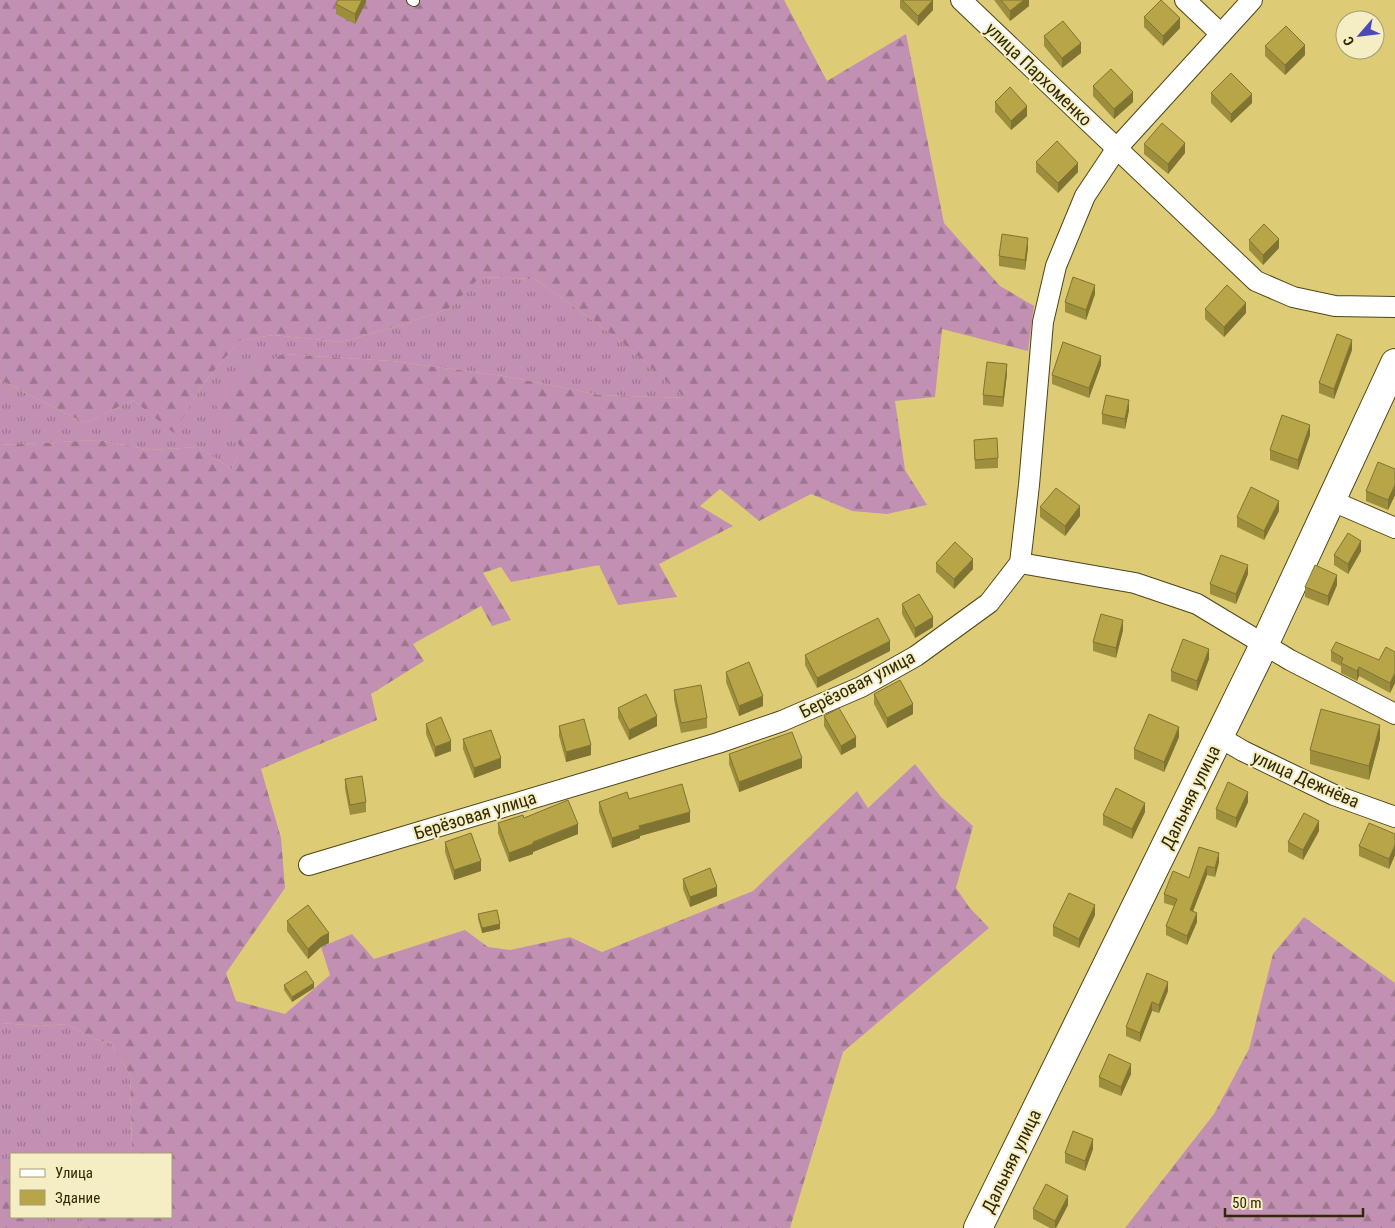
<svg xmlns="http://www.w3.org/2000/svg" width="1395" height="1228" viewBox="0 0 1395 1228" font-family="'Roboto Condensed',sans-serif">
	<defs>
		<pattern id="grass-tufts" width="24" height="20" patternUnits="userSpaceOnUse" patternTransform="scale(1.25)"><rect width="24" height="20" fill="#c290b3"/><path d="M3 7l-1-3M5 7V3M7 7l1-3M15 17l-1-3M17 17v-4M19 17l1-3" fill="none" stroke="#9e768f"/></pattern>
		<pattern id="forest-firs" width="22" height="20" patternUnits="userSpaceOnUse" patternTransform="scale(1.25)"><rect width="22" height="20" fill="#c290b3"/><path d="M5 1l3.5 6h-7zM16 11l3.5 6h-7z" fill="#9e768f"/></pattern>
	</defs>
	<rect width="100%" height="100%" fill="#ddcc75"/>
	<!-- grass -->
	<g fill="url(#grass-tufts)">
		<polygon points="479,277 535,279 617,338 687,398 600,395 504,376 392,361 283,354 232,469 198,447 151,450 98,440 0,445 0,380 85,423 133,400 174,432 201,387 239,341 273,335 341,342 408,323 450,308"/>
		<polygon points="0,1023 41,1026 67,1024 94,1039 111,1043 130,1075 132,1148 127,1154 11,1154 11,1185 0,1176"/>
		<polygon points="41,1217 86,1217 78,1228 50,1228"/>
	</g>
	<!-- forest -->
	<g fill="url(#forest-firs)">
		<polygon points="0,0 784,0 827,81 906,34 944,223 1000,286 1034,306 1028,351 942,329 935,397 895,401 905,470 927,505 887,514 852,511 811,494 759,521 720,489 700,506 733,526 659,564 677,597 618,605 599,565 511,582 501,567 483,573 511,620 492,626 481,606 413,644 424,661 371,694 377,720 261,769 281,838 285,888 226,973 236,1001 285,1014 330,975 321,947 352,934 374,959 465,930 488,947 510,950 570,937 602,952 753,891 857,791 868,808 915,764 941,797 973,826 956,888 969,907 989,928 843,1052 790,1228 78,1228 86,1217 171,1217 171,1154 127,1154 132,1148 130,1075 111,1043 94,1039 67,1024 41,1026 0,1023 0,445 98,440 151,450 198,447 232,469 241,448 214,402 234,380 283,354 392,361 504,376 600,395 686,398 617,338 535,279 480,277 450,308 408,323 341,342 273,335 239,341 201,387 174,433 133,400 85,423 0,380"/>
		<polygon points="1304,917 1395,983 1395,1228 1125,1228 1214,1114 1249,1049 1273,954"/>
		<polygon points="0,1176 11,1185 11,1217 41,1217 50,1228 0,1228"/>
	</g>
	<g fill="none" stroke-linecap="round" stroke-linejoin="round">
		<!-- service casing -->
		<g stroke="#4f4618" stroke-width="12">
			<polyline id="service" points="412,0 414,1"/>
		</g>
		<!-- minor casing -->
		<g stroke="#4f4618" stroke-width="22">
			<g id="minor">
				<polyline points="961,0 1256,281 1293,297 1335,306 1395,307"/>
				<polyline points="1185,0 1221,34"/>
				<polyline points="1330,500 1395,528"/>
				<polyline points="1020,563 1135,583 1197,604 1290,660 1395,714"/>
				<polyline points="1219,737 1243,751 1334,795 1395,817"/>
				<polyline points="309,865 718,743 782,721 861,687 916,656 989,603 1020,563 1029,485 1043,322 1056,266 1085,196 1117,148 1252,0"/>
			</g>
		</g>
		<!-- primary casing -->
		<g stroke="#4f4618" stroke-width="30">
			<polyline id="primary" points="978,1228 1264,645 1395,363"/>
		</g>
		<!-- service -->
		<use href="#service" stroke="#fff" stroke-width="10"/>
		<!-- minor -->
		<use href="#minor" stroke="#fff" stroke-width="20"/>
		<!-- primary -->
		<use href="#primary" stroke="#fff" stroke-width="28"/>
	</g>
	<!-- wall -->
	<g fill="#9d8e3e">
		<polygon points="366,0 366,2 355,24 336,14 336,4"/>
		<polygon points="900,0 933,0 933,10 918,26 900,8"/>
		<polygon points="994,0 1029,0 1029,6 1010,21"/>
		<polygon points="1144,17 1180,28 1163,46 1144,27"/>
		<polygon points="1044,36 1081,53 1062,68 1044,46"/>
		<polygon points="1265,46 1305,55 1285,75 1265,56"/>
		<polygon points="1093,86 1133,102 1114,119 1093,96"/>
		<polygon points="1211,93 1252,103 1231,123 1211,103"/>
		<polygon points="995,102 1027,116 1011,130 995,112"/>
		<polygon points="1144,144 1185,153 1168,174 1144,154"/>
		<polygon points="1036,162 1078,172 1058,193 1036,172"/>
		<polygon points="1249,240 1279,248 1263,265 1249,250"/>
		<polygon points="1028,248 1025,270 999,266 999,256"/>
		<polygon points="1095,294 1086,320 1065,312 1065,302"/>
		<polygon points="1205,309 1246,313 1224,337 1205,319"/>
		<polygon points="1352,350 1334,399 1319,393 1319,383"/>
		<polygon points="1101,365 1089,398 1052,384 1052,375"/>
		<polygon points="1007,374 1003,407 983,405 983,395"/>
		<polygon points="1129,410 1125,429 1102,424 1102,414"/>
		<polygon points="1310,435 1298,470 1270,460 1270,450"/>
		<polygon points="974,440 998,458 998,468 975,469"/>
		<polygon points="1395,469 1395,495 1388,510 1366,501 1366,491"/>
		<polygon points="1040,507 1080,516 1065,536 1040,517"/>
		<polygon points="1279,511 1264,540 1237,527 1237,517"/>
		<polygon points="1361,551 1348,574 1334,565 1334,555"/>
		<polygon points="936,563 973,569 954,589 936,572"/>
		<polygon points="1248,574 1236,604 1210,594 1210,584"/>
		<polygon points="1337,585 1328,606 1305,597 1305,587"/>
		<polygon points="902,604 933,627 915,638 902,614"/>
		<polygon points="1123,630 1116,658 1093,651 1093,642"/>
		<polygon points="890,651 817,688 805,665 805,655"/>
		<polygon points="1331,651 1379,660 1395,652 1395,683 1390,693 1359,676 1357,681 1341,673 1341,666 1331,661"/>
		<polygon points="1209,659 1197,691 1171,681 1171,671"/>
		<polygon points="726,672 763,706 739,716 726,682"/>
		<polygon points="674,690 707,718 707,728 681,733 674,700"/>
		<polygon points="874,694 913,714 887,728 874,704"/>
		<polygon points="618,708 657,726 629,740 618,718"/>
		<polygon points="824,716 856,747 841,755 824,726"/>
		<polygon points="426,724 451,751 435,757 426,734"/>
		<polygon points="559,726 591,755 566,762 559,736"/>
		<polygon points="1179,737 1164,772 1134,759 1134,749"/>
		<polygon points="463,739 501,768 474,778 463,749"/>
		<polygon points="1380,739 1369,780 1310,764 1310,750"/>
		<polygon points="729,754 802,768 739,792 729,764"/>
		<polygon points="345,779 366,802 366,812 350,815 345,789"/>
		<polygon points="599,802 690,822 640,836 640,838 612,848 599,812"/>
		<polygon points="1248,802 1236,828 1216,819 1216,809"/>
		<polygon points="1145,812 1132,839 1103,825 1103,815"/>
		<polygon points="524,818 578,834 533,852 533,854 509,862 498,833 498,823"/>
		<polygon points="1319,831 1303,860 1288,852 1288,842"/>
		<polygon points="1395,834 1395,855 1389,869 1359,856 1359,846"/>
		<polygon points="445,842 481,871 454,880 445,852"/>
		<polygon points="1199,847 1219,862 1215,877 1207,875 1193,911 1197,922 1187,945 1166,935 1166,926 1174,906 1164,903 1164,894 1189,878"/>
		<polygon points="683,879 717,896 690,907 683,889"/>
		<polygon points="478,914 500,929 482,933 478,919"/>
		<polygon points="1095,915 1079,948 1053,936 1053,926"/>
		<polygon points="287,921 329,943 321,947 308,959 287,931"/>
		<polygon points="1147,973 1168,991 1159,1013 1152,1011 1140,1042 1126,1036 1126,1027"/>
		<polygon points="284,985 314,988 292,1002 284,990"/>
		<polygon points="1131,1074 1121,1096 1099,1087 1099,1077"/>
		<polygon points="1093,1149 1085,1171 1065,1163 1065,1153"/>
		<polygon points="1068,1205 1056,1228 1050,1228 1033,1219 1033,1209"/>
	</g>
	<!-- shaded-wall -->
	<g fill="#807432">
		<polygon points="362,0 366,0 366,2 355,24 355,14"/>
		<polygon points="933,0 933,10 918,26 918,16"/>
		<polygon points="1024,0 1029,0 1029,6 1010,21 1010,11"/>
		<polygon points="1180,18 1180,28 1163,46 1163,36"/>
		<polygon points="1081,43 1081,53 1062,68 1062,58"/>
		<polygon points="1305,45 1305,55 1285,75 1285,65"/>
		<polygon points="1133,92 1133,102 1114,119 1114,109"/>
		<polygon points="1252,94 1252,103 1231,123 1231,114"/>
		<polygon points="1027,106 1027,116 1011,130 1011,121"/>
		<polygon points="1185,143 1185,153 1168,174 1168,164"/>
		<polygon points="1078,163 1078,172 1058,193 1058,183"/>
		<polygon points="1028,238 1028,248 1025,270 1025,260"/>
		<polygon points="1279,239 1279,248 1263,265 1263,255"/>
		<polygon points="1095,285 1095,294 1086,320 1086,310"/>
		<polygon points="1246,303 1246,313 1224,337 1224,327"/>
		<polygon points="1352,340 1352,350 1334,399 1334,389"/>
		<polygon points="1101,356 1101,365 1089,398 1089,388"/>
		<polygon points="1007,364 1007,374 1003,407 1003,397"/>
		<polygon points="1129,400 1129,410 1125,429 1125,419"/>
		<polygon points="1310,425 1310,435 1298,470 1298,460"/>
		<polygon points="1395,485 1395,495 1388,510 1388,500"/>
		<polygon points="1279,501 1279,511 1264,540 1264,531"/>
		<polygon points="1080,506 1080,516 1065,536 1065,526"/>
		<polygon points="1361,541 1361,551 1348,574 1348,564"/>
		<polygon points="973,559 973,569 954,589 954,579"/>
		<polygon points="1248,565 1248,574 1236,604 1236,594"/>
		<polygon points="1337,575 1337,585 1328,606 1328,596"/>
		<polygon points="933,617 933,627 915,638 915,628"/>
		<polygon points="1123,620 1123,630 1116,658 1116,648"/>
		<polygon points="890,641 890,651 817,688 817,678"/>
		<polygon points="1209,649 1209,659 1197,691 1197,681"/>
		<polygon points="1359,667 1359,676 1357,681 1357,671"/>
		<polygon points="1395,673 1395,683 1390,693 1390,683"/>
		<polygon points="763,696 763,706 739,716 739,706"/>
		<polygon points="913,704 913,714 887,728 887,718"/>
		<polygon points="657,716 657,726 629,740 629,730"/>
		<polygon points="1380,725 1380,739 1369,780 1369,766"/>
		<polygon points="1179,727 1179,737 1164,772 1164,762"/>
		<polygon points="856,737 856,747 841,755 841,746"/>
		<polygon points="451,741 451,751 435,757 435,747"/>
		<polygon points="591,745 591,755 566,762 566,752"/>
		<polygon points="501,758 501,768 474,778 474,768"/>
		<polygon points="802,758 802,768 739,792 739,782"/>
		<polygon points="1248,792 1248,802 1236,828 1236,818"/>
		<polygon points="1145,803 1145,812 1132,839 1132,829"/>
		<polygon points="690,812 690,822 640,836 640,838 612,848 612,838 639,826"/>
		<polygon points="1319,821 1319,831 1303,860 1303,850"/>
		<polygon points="578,824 578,834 533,852 533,854 509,862 509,853"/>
		<polygon points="1395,845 1395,855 1389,869 1389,859"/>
		<polygon points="1219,853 1219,862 1215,877 1215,868"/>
		<polygon points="481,861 481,871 454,880 454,870"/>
		<polygon points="1207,866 1207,875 1190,919 1190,910"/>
		<polygon points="717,887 717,896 690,907 690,897"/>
		<polygon points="1095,905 1095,915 1079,948 1079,939"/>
		<polygon points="1197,913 1197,922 1187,945 1187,936"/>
		<polygon points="500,924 500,929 482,933 482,928"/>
		<polygon points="329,933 329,943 321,947 308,959 308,949 321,937"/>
		<polygon points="1168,982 1168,991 1159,1013 1159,1005"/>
		<polygon points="314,983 314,988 292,1002 292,997"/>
		<polygon points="1152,1002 1152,1011 1140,1042 1140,1033"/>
		<polygon points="1131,1064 1131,1074 1121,1096 1121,1087"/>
		<polygon points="1093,1139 1093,1149 1085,1171 1085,1161"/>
		<polygon points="1068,1196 1068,1205 1056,1228 1055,1228 1055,1221"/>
	</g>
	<!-- building -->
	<g fill="#b7a548" stroke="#807432">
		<polygon points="338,0 362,0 355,14 336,4"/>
		<polygon points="902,0 933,0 918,16"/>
		<polygon points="1001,0 1024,0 1010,11"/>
		<polygon points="1161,0 1180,18 1163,36 1144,17"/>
		<polygon points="1063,21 1081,43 1062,58 1044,36"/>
		<polygon points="1286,26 1305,45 1285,65 1265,46"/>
		<polygon points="1111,69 1133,92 1114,109 1093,86"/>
		<polygon points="1231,73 1252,94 1231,114 1211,93"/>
		<polygon points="1010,87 1027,106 1011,121 995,102"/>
		<polygon points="1162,123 1185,143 1168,164 1144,144"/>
		<polygon points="1057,141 1078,163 1058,183 1036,162"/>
		<polygon points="1264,224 1279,239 1263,255 1249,240"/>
		<polygon points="1002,234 1028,238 1025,260 999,256"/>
		<polygon points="1073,277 1095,285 1086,310 1065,302"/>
		<polygon points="1227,285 1246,303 1224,327 1205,309"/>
		<polygon points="1337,334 1352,340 1334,389 1319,383"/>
		<polygon points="1063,342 1101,356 1089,388 1052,375"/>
		<polygon points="987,362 1007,364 1003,397 983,395"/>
		<polygon points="1106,395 1129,400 1125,419 1102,414"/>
		<polygon points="1282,415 1310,425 1298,460 1270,450"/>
		<polygon points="997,438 998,458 975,460 974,440"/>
		<polygon points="1378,462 1395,469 1395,485 1388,500 1366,491"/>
		<polygon points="1251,487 1279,501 1264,531 1237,517"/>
		<polygon points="1056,488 1080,506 1065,526 1040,507"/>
		<polygon points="1348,533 1361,541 1348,564 1334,555"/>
		<polygon points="955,542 973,559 954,579 936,563"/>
		<polygon points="1221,555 1248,565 1236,594 1210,584"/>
		<polygon points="1315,565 1337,575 1328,596 1305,587"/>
		<polygon points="919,594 933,617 915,628 902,604"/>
		<polygon points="1101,614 1123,620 1116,648 1093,642"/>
		<polygon points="878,618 890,641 817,678 805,655"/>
		<polygon points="1183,639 1209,649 1197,681 1171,671"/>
		<polygon points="1336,642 1379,660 1386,647 1395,652 1395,673 1390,683 1359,667 1357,671 1341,663 1343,658 1331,651"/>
		<polygon points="749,662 763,696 739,706 726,672"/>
		<polygon points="900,680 913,704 887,718 874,694"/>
		<polygon points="701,685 707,718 681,723 674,690"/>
		<polygon points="646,694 657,716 629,730 618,708"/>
		<polygon points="839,708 856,737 841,746 824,716"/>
		<polygon points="1321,709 1380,725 1369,766 1310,750"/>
		<polygon points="1149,714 1179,727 1164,762 1134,749"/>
		<polygon points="441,717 451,741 435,747 426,724"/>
		<polygon points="584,719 591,745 566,752 559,726"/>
		<polygon points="491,730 501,758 474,768 463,739"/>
		<polygon points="792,732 802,758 739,782 729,754"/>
		<polygon points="362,776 366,802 350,805 345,779"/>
		<polygon points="1228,782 1248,792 1236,818 1216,809"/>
		<polygon points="682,784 690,812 639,826 640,829 612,838 599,802 627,792 629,799"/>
		<polygon points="1116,788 1145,803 1132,829 1103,815"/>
		<polygon points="568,800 578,824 533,842 533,844 509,853 498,823 523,815 524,818"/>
		<polygon points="1304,813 1319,821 1303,850 1288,842"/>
		<polygon points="1369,823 1395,834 1395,845 1389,859 1359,846"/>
		<polygon points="471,833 481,861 454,870 445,842"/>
		<polygon points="1199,847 1219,853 1215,868 1207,866 1190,910 1197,913 1187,936 1166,926 1177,899 1164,894 1173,871 1189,878"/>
		<polygon points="710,868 717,887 690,897 683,879"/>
		<polygon points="1069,893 1095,905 1079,939 1053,926"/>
		<polygon points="308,905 329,933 321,937 308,949 287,921"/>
		<polygon points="497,910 500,924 482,928 478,914"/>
		<polygon points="306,971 314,983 292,997 284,985"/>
		<polygon points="1147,973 1168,982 1159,1005 1152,1002 1140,1033 1126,1027"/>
		<polygon points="1109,1054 1131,1064 1121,1087 1099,1077"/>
		<polygon points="1073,1131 1093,1139 1085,1161 1065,1153"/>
		<polygon points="1046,1184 1068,1196 1055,1221 1033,1209"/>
	</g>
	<g text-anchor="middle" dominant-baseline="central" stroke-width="4" stroke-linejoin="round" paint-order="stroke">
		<!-- street labels -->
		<g font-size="18" fill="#302903" stroke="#f5edc3">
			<text transform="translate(1039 74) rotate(44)">улица Пархоменко</text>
			<text transform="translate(857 684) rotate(-27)">Берёзовая улица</text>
			<text transform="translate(1306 779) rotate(24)">улица Дежнёва</text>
			<text transform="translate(1190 797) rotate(-64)">Дальняя улица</text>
			<text transform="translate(475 815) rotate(-17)">Берёзовая улица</text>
			<text transform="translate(1011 1161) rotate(-64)">Дальняя улица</text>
		</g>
	</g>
	<!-- legend -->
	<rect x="10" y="1153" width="162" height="65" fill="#f5edc3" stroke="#a69f76"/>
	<rect x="20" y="1169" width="25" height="8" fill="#ffffff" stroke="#a69f76"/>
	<text x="55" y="1178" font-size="15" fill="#302903">Улица</text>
	<rect x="20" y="1190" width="25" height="15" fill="#b7a548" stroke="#a69f76"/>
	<text x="55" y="1203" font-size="15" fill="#302903">Здание</text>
	<!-- north arrow -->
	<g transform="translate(1360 35) rotate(242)"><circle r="24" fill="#f5edc3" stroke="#a69f76"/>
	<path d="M0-4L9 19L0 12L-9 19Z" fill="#4b48be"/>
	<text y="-8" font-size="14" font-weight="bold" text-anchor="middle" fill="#302903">С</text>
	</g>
	<!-- scale -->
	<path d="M1225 1208v8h138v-8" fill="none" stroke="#302903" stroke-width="2.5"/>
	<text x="1232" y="1208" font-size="15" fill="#302903" stroke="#f5edc3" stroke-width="4" paint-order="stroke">50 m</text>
</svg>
